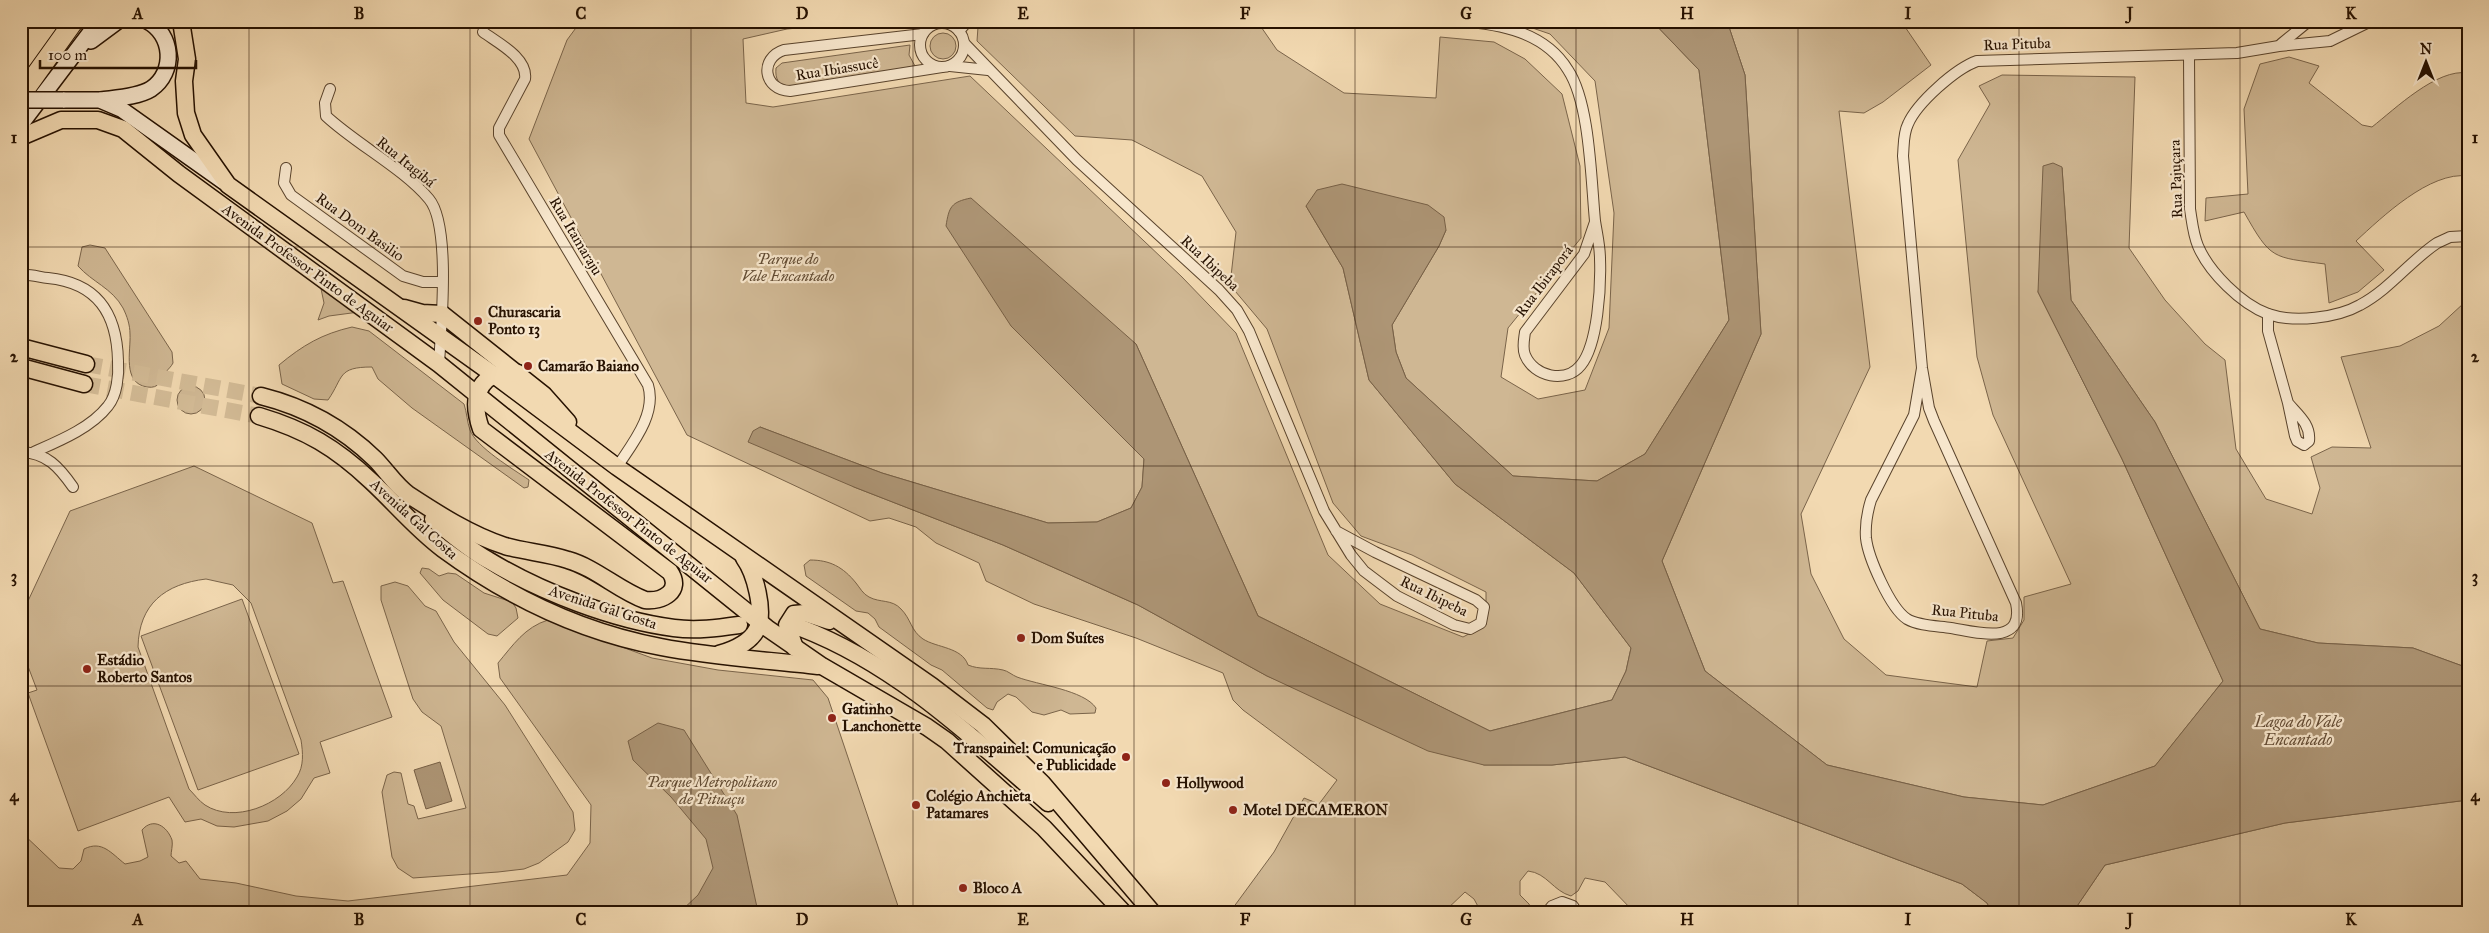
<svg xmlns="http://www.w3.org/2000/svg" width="2489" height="933" viewBox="0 0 2489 933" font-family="'IM FELL Great Primer',serif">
	<rect width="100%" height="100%" fill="#f2d9b1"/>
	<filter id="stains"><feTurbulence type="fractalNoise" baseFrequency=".004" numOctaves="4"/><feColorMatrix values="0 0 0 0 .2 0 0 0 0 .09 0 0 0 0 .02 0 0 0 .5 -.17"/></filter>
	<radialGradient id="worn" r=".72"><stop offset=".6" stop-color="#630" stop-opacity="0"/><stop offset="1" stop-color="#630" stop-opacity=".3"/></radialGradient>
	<!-- green -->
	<g fill="#cfb793" stroke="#7a644a" fill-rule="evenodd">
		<path d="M581 21H871L787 29 743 39 746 103 773 107 970 76 1182 277 1236 333 1328 555 1380 604 1463 637 1486 625V592L1412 555 1361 536 1333 503 1267 329 1230 285 1236 232 1202 176 1132 140 1075 136 977 41 978 27 996 21H1257L1277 50 1344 93 1436 98 1440 37 1494 42 1525 59 1562 94 1580 166 1581 238 1508 328 1501 377 1538 399 1585 390 1609 328 1614 213 1595 81 1550 34 1512 21H1652L1699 70 1729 320 1645 454 1597 481 1513 476 1406 378 1396 352 1392 325 1439 246 1446 230 1306 206 1343 268 1369 380 1455 484 1574 573 1631 648 1626 671 1612 700 1490 731 1258 616 1136 344 1011 326 1144 459 1142 487 1131 508 1097 522 1048 523 882 473 760 427 854 487 1003 545 1138 605 1267 676 1484 765H1552L1625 757 1962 884 1987 903 1992 912H1634L1605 882 1585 878 1578 891 1571 896C1553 891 1547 873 1528 871L1520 881V895L1529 904 1532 912H1481L1474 899 1465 892 1444 912H1230L1274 852 1304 798 1319 804 1337 780 1243 710 1233 700 1223 673 1136 638 1034 604 986 581 979 563 936 543 916 527 889 518 870 521 687 435 529 139 567 40Z"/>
		<polygon points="1727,21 1901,21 1931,65 1883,102 1864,113 1839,111 1870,367 1801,514 1811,574 1844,639 1886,675 1977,687 1987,641 2013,638 2024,620 2024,597 2071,584 1993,415 1977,357 1958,160 1990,104 1979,86 2002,75 2135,77 2129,248 2165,300 2205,344 2225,360 2236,449 2266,499 2312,514 2320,488 2311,457 2332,447 2371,448 2341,357 2400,346 2439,326 2464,303 2468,308 2468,668 2413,648 2318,643 2260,629 2155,422 2071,300 2062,168 2038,292 2122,459 2223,681 2155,766 2043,805 1964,797 1827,765 1705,671 1662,561 1761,334 1745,75"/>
		<circle cx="943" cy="46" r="13"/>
		<path d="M910 45 909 55 915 66 789 88C778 84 775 79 776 68L782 63Z"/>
		<path d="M2289 57 2319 66 2309 83 2362 125 2372 127C2395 109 2437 68 2468 73V176C2430 171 2382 217 2356 241L2384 270 2358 292 2329 303 2325 264C2272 257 2271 260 2244 212L2205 221 2206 198 2248 194 2244 109 2260 64Z"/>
		<path d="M90 245 105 248 172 352 173 363C171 367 168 369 166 372 160 380 160 389 147 387 122 383 131 351 130 334 130 325 127 316 123 308 112 288 92 282 78 266L82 247Z"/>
		<polygon points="320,284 359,312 329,316 318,320 324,303"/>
		<path d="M352 327 369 331 464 404C467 413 467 422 470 430 476 447 513 469 529 480L528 487 524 488 412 408 378 379 372 367C337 367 344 377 328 400L314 399 282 384 279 365C303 345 322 334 352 327Z"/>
		<circle cx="191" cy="400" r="14"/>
		<path d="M194 466 312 523 333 583 343 581 392 717 320 742 330 773 314 778 301 799 287 811 268 821 234 827 217 826 201 819 185 822 169 797 78 831 28 693 37 690 21 648V616L70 511ZM206 579 233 585 251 603 301 740C303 753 304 766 297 777 281 805 234 824 205 805 199 801 194 794 189 789L138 647C139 604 165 584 206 579Z"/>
		<path d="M810 560C830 560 843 567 856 583 860 588 863 594 869 597 880 603 892 599 901 609 911 619 911 631 923 639 937 648 962 647 968 665 980 670 990 667 1003 670 1008 671 1012 675 1017 677 1038 685 1084 690 1096 708L1095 713 1070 714 1061 710 1044 715 1032 712 1016 697 1008 694 997 702 993 710 987 708 942 670 931 665 879 627 875 619 868 613 856 611 806 576 804 565Z"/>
		<polygon points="422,568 429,569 439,576 448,573 456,574 484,593 512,602 516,608 518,618 497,636 488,634 443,600 420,573"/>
		<polygon points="395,582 408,586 425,606 436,611 454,642 505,705 573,812 575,830 568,842 539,863 524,869 498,872 413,878 398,868 392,857 382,792 387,775 394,772 401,773 408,804 414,806 418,819 466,808 441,726 422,712 413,699 381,600 381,586"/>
		<polygon points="242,599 299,754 198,790 141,636"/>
		<path d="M548 620 652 658 718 670 813 680 828 698 900 912H21V832L59 868 73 869 81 861 84 849C102 840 111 853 125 864L140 861 148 857 142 830C153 817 167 826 172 840 173 845 171 852 171 856L179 863 186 861 200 879 236 883 296 896 348 901 567 875 590 843 591 805 500 678 498 663C513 645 525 627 548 620Z"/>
		<polygon points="2468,800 2468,912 2073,912 2105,865 2285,823"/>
	</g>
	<!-- water -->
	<g fill="#ad9575" stroke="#776046">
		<path d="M1652 21H1727L1745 75 1761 334 1662 561 1705 671 1827 765 1964 797 2043 805 2155 766 2223 681 2122 459 2038 292 2043 166 2053 163 2062 167 2071 300 2155 422 2260 629 2318 643 2413 648 2468 668V800L2285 823 2105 865 2073 912H1992L1987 903 1962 884 1625 757 1552 765H1484L1428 751 1267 676 1138 605 1003 545 854 487 748 442 753 431 760 427 882 473 1048 523 1097 522 1131 508 1142 487 1144 459 1011 326 946 226C949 207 951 202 971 198L1136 344 1258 616 1490 731 1612 700 1626 671 1631 648 1574 573 1455 484 1369 380 1343 268 1306 206 1317 190 1342 184 1428 205 1444 217 1446 230 1439 246 1392 325 1396 352 1406 378 1513 476 1597 481 1645 454 1729 320 1699 70Z"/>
		<polygon points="658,723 684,730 737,815 758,912 680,912 698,895 713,868 706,839 671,797 633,760 628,741"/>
		<polygon points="440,762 452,801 426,809 414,770"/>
	</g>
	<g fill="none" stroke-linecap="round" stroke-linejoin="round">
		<!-- primary-tunnel -->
		<g stroke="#d3bb96" stroke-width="16" stroke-dasharray="16 8" stroke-linecap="butt">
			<polyline points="86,364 261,396"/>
			<polyline points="84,384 259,416"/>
		</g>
		<!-- street casing -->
		<g stroke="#59432c" stroke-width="12">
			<g id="street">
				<path d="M1459 21C1500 24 1545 32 1568 70 1590 103 1591 180 1595 221 1597 234 1600 246 1600 259 1601 286 1598 344 1581 365 1566 384 1534 377 1525 355 1522 348 1524 340 1525 332L1584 254 1595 222"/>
				<circle cx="942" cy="45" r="22"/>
				<polyline points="959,31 968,21"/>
				<path d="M483 32C498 43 528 58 525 79L499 128V135L648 385C657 414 632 444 617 467"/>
				<path d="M923 34 784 50C759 58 763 90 790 91L942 67"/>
				<polyline points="964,43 1077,160 1219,290 1237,310 1249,331 1324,511 1351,555 1364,571 1397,596 1454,625 1470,629 1481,623 1484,607 1476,600 1375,552 1336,531"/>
				<polyline points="2281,44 2309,21"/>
				<path d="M2189 56 2190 209C2192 221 2193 234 2198 246 2209 272 2241 304 2268 314 2294 323 2337 318 2360 305 2390 289 2410 261 2437 243L2450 237 2468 236"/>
				<polyline points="950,66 988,70"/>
				<path d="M330 89 325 103 326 116C356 144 404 169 429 199 451 225 441 328 439 364"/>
				<polyline points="286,168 284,183 291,195 403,276 423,282 442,282"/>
				<path d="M21 275C30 274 39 277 48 278 98 283 117 314 118 361 119 375 117 395 108 406 91 428 59 441 34 452"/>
				<path d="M2268 314V331L2288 403 2295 436 2297 441 2304 445 2309 441C2311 424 2297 414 2288 403"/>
				<path d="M1922 368 1914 415 1871 500C1867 513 1865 525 1866 538 1868 557 1890 608 1907 619 1919 626 1937 626 1951 628 1976 632 2025 647 2016 603L1934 421 1929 408 1922 368 1903 156C1904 145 1903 134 1908 124 1917 103 1955 69 1977 61L2237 53 2279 46 2330 41 2371 21"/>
				<path d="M21 452C47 453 59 467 73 487"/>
				<polyline points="1547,912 1552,906 1562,902 1573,906 1577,912"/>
			</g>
		</g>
		<!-- secondary casing -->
		<g stroke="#261100" stroke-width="18">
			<g id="secondary">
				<polyline points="91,41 118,21"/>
				<polyline points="63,100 100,100 121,109 224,182"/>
				<path d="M101 100C116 98 138 97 151 89 176 72 173 34 147 21"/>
				<polyline points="21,124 99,21"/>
			</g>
		</g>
		<!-- primary casing -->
		<g stroke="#261100" stroke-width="19">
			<g id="primary">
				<polyline points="181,21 187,59 184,81 186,113 193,135 228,185 494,375 617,467 932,686 983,725 1042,783 1152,912"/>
				<polyline points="21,137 61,120 98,120 123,129 179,174 439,364 767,628 822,666 927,727 947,741 1044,828 1123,912"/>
				<polyline points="404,308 422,313 442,314 544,395 568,422"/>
				<polyline points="21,347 86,364"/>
				<polyline points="21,367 84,384"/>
				<path d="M261 396C305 407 342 427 375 459 386 470 396 486 409 495 438 514 471 535 505 546 526 552 548 553 568 560 596 568 618 590 645 600 662 602 683 591 670 572L481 429C474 409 472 387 494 375L518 373"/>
				<path d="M259 416C306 430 336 448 371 481 395 503 416 529 443 549 507 596 581 632 661 647 713 657 766 660 818 666"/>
				<path d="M433 519C451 534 468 549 488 560 541 592 613 620 674 628 696 631 718 628 739 625"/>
				<path d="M801 628C897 665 972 737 1048 803"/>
				<polyline points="795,648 787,625 794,614 805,613 829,621"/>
				<path d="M719 654C733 650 750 643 757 629 765 611 755 573 744 558"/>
			</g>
		</g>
		<!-- highway casing -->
		<g stroke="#261100" stroke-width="21">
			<polyline id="highway" points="21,95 74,21"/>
		</g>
		<!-- street -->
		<use href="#street" stroke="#f7e6cc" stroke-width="10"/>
		<!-- secondary -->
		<use href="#secondary" stroke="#f7e6cc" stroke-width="15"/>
		<!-- primary -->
		<use href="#primary" stroke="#f2d9b1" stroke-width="16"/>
		<!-- highway -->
		<use href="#highway" stroke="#f2d9b1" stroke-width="19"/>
		<!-- rail -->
		<polyline stroke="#261100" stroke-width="3" stroke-dasharray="9 9" stroke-linecap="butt" points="21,22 22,21"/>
		<!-- secondary-bridge casing -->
		<g stroke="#261100" stroke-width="18" stroke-linecap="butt">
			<polyline id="secondary-bridge" points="21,100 63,100"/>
		</g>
		<!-- secondary-bridge -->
		<use href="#secondary-bridge" stroke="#f7e6cc" stroke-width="15"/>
	</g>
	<!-- grid -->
	<path fill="none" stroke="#261100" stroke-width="1" stroke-opacity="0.55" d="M249 21V912M470 21V912M691 21V912M913 21V912M1134 21V912M1355 21V912M1576 21V912M1798 21V912M2019 21V912M2240 21V912M21 247H2468M21 466H2468M21 686H2468"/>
	<!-- markers -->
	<g fill="#8f2418" stroke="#f7e6cc" stroke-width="2">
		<circle cx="478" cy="321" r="5"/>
		<circle cx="528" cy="366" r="5"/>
		<circle cx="1021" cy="638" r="5"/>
		<circle cx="87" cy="669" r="5"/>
		<circle cx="832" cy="718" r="5"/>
		<circle cx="1126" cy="757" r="5"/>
		<circle cx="1166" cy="783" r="5"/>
		<circle cx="916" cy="805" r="5"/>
		<circle cx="1233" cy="810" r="5"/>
		<circle cx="963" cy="888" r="5"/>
	</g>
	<g text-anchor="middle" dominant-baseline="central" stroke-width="4.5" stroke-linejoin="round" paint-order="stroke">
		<!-- street labels -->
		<g font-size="15" fill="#261100" stroke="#f7e6cc">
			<text transform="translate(2017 44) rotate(-2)">Rua Pituba</text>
			<text transform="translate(837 69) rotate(-9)">Rua Ibiassucê</text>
			<text transform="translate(406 162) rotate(39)">Rua Itagibá</text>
			<text transform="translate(2176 179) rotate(-92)">Rua Pajuçara</text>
			<text transform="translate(360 227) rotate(36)">Rua Dom Basilio</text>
			<text transform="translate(576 236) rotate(59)">Rua Itamaraju</text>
			<text transform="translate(1210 263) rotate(43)">Rua Ibipeba</text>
			<text transform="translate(308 268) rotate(36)">Avenida Professor Pinto de Aguiar</text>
			<text transform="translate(1544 281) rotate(-53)">Rua Ibiraporá</text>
			<text transform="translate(629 516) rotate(38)">Avenida Professor Pinto de Aguiar</text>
			<text transform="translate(414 519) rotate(42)">Avenida Gal Costa</text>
			<text transform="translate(1434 596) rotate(26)">Rua Ibipeba</text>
			<text transform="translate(603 607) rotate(18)">Avenida Gal Gosta</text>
			<text transform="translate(1965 613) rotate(6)">Rua Pituba</text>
		</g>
		<!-- park labels -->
		<g font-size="15" font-style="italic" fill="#614b33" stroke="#f7e6cc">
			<text x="788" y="259">Parque do<tspan x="788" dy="17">Vale Encantado</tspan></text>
			<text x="712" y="782">Parque Metropolitano<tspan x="712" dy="17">de Pituaçu</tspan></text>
		</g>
		<!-- poi labels -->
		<g font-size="15" font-weight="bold" fill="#261100" stroke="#f7e6cc" text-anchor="start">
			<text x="488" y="312">Churascaria<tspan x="488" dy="17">Ponto 13</tspan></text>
			<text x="538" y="366">Camarão Baiano</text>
			<text x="1031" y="638">Dom Suítes</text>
			<text x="97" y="660">Estádio<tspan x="97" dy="17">Roberto Santos</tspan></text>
			<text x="842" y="709">Gatinho<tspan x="842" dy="17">Lanchonette</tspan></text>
			<text x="1116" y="748" text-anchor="end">Transpainel: Comunicação<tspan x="1116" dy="17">e Publicidade</tspan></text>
			<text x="1176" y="783">Hollywood</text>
			<text x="926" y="796">Colégio Anchieta<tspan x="926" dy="17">Patamares</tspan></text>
			<text x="1243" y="810">Motel DECAMERON</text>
			<text x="973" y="888">Bloco A</text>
		</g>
		<!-- water labels -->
		<g font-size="16" font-style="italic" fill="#634c35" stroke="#f7e6cc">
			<text x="2298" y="721">Lagoa do Vale<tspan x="2298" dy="18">Encantado</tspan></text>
		</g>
	</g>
	<!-- margin -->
	<rect width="2489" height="933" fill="none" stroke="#f2d9b1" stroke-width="55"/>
	<!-- north arrow -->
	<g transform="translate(2426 62)" stroke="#f7e6cc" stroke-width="4" paint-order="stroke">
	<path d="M0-4L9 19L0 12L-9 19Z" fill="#261100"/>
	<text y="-8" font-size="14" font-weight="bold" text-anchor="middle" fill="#261100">N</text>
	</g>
	<!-- scale -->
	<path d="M40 60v8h156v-8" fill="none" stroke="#261100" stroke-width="2.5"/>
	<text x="48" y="60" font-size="15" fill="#261100" stroke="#f7e6cc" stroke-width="4" paint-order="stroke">100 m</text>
	<rect x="28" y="28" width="2434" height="878" fill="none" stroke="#261100" stroke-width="2"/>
	<g font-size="16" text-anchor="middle" font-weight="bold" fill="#261100">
		<text x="138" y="19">A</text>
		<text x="359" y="19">B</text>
		<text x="581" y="19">C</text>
		<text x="802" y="19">D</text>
		<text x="1023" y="19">E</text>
		<text x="1245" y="19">F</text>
		<text x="1466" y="19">G</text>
		<text x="1687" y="19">H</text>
		<text x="1908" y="19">I</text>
		<text x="2130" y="19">J</text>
		<text x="2351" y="19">K</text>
		<text x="14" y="143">1</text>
		<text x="2475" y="143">1</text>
		<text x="14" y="362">2</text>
		<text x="2475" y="362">2</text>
		<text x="14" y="582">3</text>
		<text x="2475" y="582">3</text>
		<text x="14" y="801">4</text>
		<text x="2475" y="801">4</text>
		<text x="138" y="925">A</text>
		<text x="359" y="925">B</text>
		<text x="581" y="925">C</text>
		<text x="802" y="925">D</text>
		<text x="1023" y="925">E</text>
		<text x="1245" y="925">F</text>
		<text x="1466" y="925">G</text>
		<text x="1687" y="925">H</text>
		<text x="1908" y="925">I</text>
		<text x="2130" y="925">J</text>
		<text x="2351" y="925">K</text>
	</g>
	<rect width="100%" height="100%" filter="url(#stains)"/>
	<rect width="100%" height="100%" fill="url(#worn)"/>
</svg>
